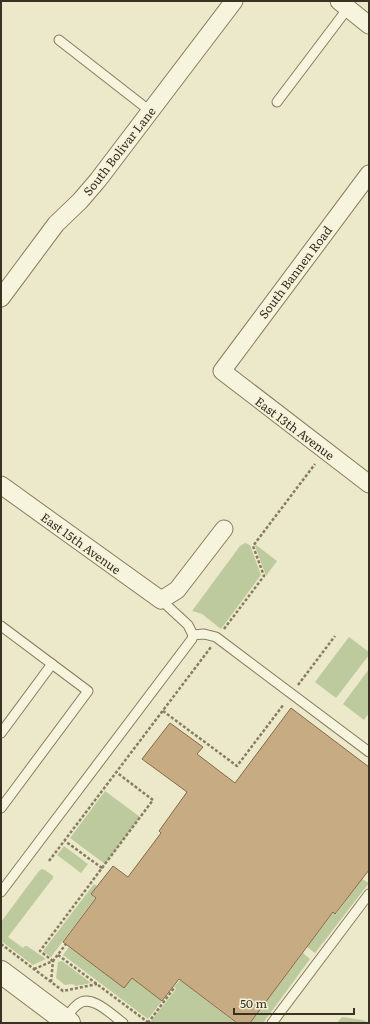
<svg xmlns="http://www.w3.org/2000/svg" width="370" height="1024" viewBox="0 0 370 1024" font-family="Literata,serif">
	<rect width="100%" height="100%" fill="#ece8ca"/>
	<!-- green -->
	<g fill="#bdca9e">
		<polygon points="245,543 250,545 261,575 221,629 202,614 192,611 240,546"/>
		<polygon points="256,545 277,561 266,576 255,546"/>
		<polygon points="349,637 369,652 369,655 336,698 315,682"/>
		<polygon points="369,669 369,713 364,720 343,704"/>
		<polygon points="105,791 140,817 105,864 70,838"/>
		<polygon points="64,846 88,864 81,873 57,855"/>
		<polygon points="42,869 45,870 53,876 53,878 8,937 23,948 25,946 27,946 46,959 33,965 1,941 1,922 39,871"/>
		<polygon points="362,879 369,883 315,953 307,947 333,913 336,914"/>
		<polygon points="94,884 97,886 91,894 95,898 51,957 43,951"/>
		<polygon points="69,947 124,988 132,978 162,1001 148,1019 63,955"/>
		<polygon points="303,953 310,959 263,1023 250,1023"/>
		<polygon points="62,961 91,983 76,986 72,984 65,985 56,978 58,962"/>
		<polygon points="180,980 236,1023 153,1023 151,1021 176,989 174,987"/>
		<polygon points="342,1017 363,1020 369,1023 337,1023"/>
	</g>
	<!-- building -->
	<polygon fill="#c7ab83" stroke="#856a47" points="291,708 369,767 369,870 335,914 333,912 250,1023 237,1023 179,979 162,1001 132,978 124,988 63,942 96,898 91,894 113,866 128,877 161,833 159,831 187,792 142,759 170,723 203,747 197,754 235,783"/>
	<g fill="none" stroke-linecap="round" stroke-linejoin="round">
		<!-- service casing -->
		<g stroke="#887c60" stroke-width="11">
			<g id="service">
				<polyline points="59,40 150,111"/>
				<polyline points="277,102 348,8"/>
				<polyline points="161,600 188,625 193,635"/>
				<polyline points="1,626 88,691 1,808"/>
				<polyline points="1,733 52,664"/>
				<polyline points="1,892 192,639 193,635 204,634 216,637 369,752"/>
				<path d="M64 1020C68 1015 72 1009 77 1005 90 992 112 1015 123 1023"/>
				<polyline points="272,1023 369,894"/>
			</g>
		</g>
		<!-- minor casing -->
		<g stroke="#887c60" stroke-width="19">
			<g id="minor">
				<polyline points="339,1 369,25"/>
				<polyline points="369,174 222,371 369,484"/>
				<polyline points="1,298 56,224 80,201 98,180 234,1"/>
				<polyline points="1,485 161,600 177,590 224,529"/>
			</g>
		</g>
		<!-- tertiary casing -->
		<g stroke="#887c60" stroke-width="24">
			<polyline id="tertiary" points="1,972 69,1023"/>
		</g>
		<!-- path -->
		<g stroke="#887c60" stroke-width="2.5" stroke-dasharray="3 2" stroke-linecap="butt">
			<polyline points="224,629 264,576 253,546 315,464"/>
			<polyline points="298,685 335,636"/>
			<polyline points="163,711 237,766 284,704"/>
			<polyline points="49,861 211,647"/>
			<polyline points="102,868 153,800 116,772"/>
			<polyline points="1,944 63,991 97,984"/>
			<polyline points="58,955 149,1023"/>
			<polyline points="53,961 40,951 102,868 65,841"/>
			<polyline points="34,969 53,961 66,944"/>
			<polyline points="51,982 53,961"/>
			<polyline points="148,1023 174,988"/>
		</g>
		<!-- service -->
		<use href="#service" stroke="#f7f4dd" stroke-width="9"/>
		<!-- minor -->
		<use href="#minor" stroke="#f7f4dd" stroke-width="17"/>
		<!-- tertiary -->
		<use href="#tertiary" stroke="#f7f4dd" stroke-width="22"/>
	</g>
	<g text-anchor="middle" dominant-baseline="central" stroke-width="3" stroke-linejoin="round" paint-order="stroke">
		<!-- street labels -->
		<g font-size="12" fill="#393122" stroke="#f4f1d9">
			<text transform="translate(119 151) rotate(-52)">South Bolivar Lane</text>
			<text transform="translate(295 272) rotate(-53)">South Bannen Road</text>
			<text transform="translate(295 428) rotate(37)">East 13th Avenue</text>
			<text transform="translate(81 543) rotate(36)">East 15th Avenue</text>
		</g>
	</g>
	<!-- border -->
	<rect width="370" height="1024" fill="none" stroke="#393122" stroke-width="4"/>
	<!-- scale -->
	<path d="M234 1008v6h120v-6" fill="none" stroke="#393122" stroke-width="2"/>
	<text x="240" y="1008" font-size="12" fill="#393122" stroke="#f4f1d9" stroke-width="3" paint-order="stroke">50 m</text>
</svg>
